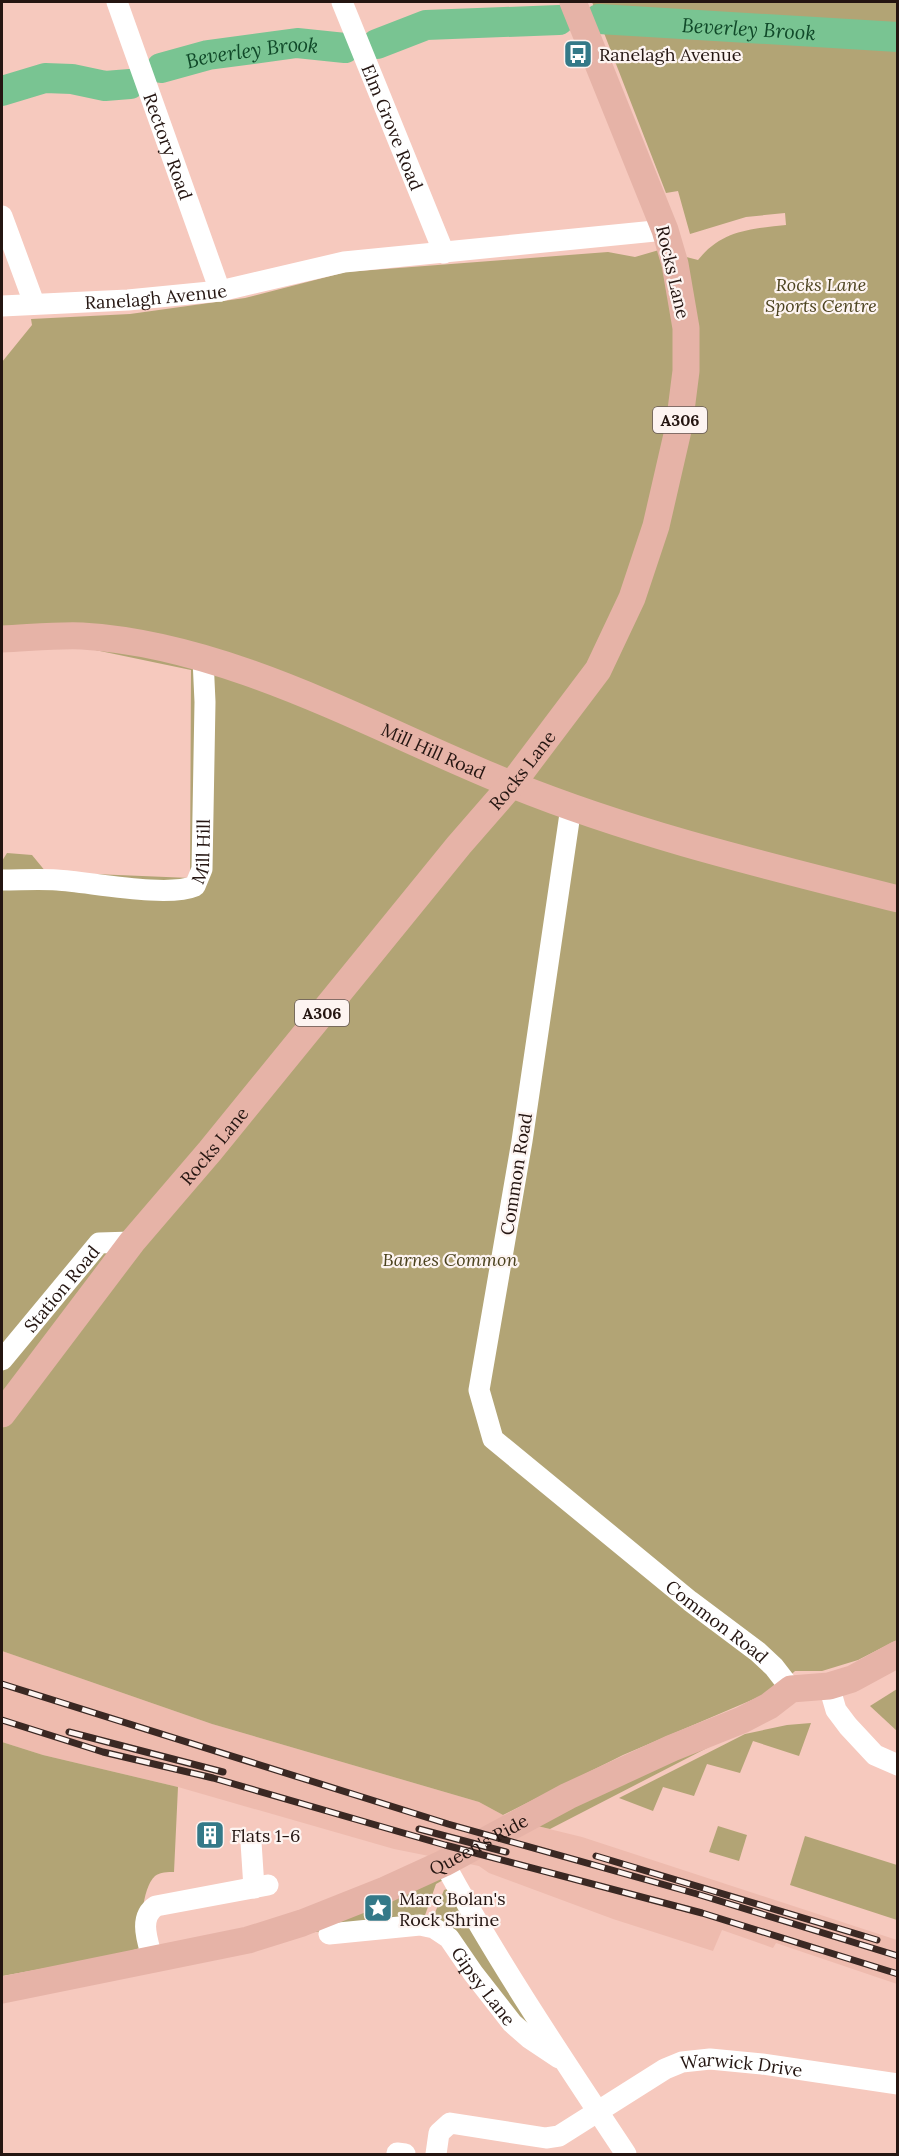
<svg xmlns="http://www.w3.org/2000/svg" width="899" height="2156" viewBox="0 0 899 2156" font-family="Lora,serif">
	<rect width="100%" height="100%" fill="#f6c9be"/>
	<!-- built -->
	<polygon fill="#eebbae" points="2,1651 212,1724 479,1802 503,1815 533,1825 582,1837 897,1940 897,1984 776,1943 773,1948 722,1930 713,1951 613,1919 489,1873 479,1866 394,1849 178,1787 43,1755 2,1742"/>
	<!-- green -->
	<g fill="#b2a475">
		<path d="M592 2H897V1640L858 1660 822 1671H795L775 1690 623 1755 503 1815 479 1802 212 1724 2 1651V861L7 853 32 855 46 872 190 878 191 670 76 646 2 651V362L32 325 31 319 130 314 245 298 346 272 608 252 635 257 659 250 698 260C722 230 750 229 786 225L785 213 746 217 690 234 678 191 666 193Z"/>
		<polygon points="897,1689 897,1731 870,1706"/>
		<polygon points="811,1723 799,1756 753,1741 740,1773 707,1764 694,1796 663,1787 653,1811 619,1798 745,1734 787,1725"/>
		<polygon points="736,1733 550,1829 533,1825"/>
		<path d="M2 1742 43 1755 178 1787 174 1872C168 1872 160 1872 155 1876 141 1889 141 1930 140 1948L113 1956 2 1976Z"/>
		<polygon points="718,1826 747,1835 739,1861 709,1852"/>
		<polygon points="805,1836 897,1865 897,1920 790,1885"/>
		<polygon points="441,1871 445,1879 436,1884 423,1921 390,1924 391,1893"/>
		<polygon points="451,1888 543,2042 431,1923 444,1890"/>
		<polygon points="370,1902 371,1912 381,1913 382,1925 334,1929 284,1937"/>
	</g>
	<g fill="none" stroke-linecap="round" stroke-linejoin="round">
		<!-- river -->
		<g stroke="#79c492" stroke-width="30">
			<path id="s1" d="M599 19 898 37"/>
			<polyline points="377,44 426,25 559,20"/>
			<path id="s2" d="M161 68 208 55 297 43 345 48"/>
			<polyline points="2,91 45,78 72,79 105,86 130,84"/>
		</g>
		<!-- minor -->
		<g stroke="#fff" stroke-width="21">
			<path id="s3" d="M117 2 220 291"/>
			<path id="s4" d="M342 2 444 253"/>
			<polyline points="2,216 34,303"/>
			<path id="s5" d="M2 306 128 300 220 291 344 262 665 230"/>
			<path id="s6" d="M571 807 522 1141 479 1390 493 1439 690 1601 758 1652 774 1667 791 1689"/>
			<path id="s7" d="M2 880C20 880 39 879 57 880 90 882 167 898 195 886L202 869 205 702 203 659"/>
			<path id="s8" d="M2 1360 99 1243 132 1242"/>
			<polyline points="829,1686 836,1710 848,1726 875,1755 898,1765"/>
			<polyline points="251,1842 254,1888"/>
			<path d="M444 1863C499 1964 563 2059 626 2154"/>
			<path id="s9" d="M329 1934 420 1925 434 1928 449 1938 473 1973 512 2023 529 2038 559 2058"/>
			<path d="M153 1961C149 1944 137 1918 156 1906L268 1885"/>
			<polyline points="397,2153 405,2154"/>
			<path id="s10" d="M436 2154 439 2133 450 2123 546 2138 559 2136 665 2069 682 2062 710 2059 762 2064 898 2084"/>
		</g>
		<!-- major -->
		<g stroke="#e6b3a7" stroke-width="27">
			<path id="s11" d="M2 639C28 638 55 635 82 636 232 645 376 730 513 785 637 835 768 866 898 899"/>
			<path id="s12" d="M2 1414 132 1242 210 1151 459 845 512 784 598 670 632 598 656 526 679 426 686 371V328L675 264 665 230 573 2"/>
			<path id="s13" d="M2 1990 248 1940 302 1923 385 1890 444 1863 568 1796 672 1748 742 1720 769 1706 791 1689 829 1686 852 1679 898 1654"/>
		</g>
		<!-- rail casing -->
		<g stroke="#3a2823" stroke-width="7">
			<g id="rail">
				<polyline points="2,1684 448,1824 697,1894 898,1956"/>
				<polyline points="2,1720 103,1752 213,1778 445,1845 702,1913 898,1974"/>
				<polyline points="69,1732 223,1772"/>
				<polyline points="419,1829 506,1852"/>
				<polyline points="596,1856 877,1940"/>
			</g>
		</g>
		<!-- rail -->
		<use href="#rail" stroke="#fdf4f1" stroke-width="4.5" stroke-dasharray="14" stroke-linecap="butt"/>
	</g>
	<!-- icons -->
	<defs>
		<g id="bus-square" transform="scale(1.5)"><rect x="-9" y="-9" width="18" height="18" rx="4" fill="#347988" stroke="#fdf4f1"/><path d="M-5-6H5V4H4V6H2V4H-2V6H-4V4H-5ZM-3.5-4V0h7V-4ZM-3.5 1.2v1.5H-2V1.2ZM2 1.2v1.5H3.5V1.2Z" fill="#fff"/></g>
		<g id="building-square" transform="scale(1.5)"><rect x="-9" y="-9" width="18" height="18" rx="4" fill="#347988" stroke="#fdf4f1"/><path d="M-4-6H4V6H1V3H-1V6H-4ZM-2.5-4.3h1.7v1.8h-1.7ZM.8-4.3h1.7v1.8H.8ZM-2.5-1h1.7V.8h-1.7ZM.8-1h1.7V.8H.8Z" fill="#fff"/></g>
		<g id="sight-square" transform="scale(1.5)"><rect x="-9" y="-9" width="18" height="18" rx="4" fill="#347988" stroke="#fdf4f1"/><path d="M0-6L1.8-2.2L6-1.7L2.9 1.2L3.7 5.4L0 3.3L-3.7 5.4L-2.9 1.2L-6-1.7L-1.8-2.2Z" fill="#fff"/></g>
	</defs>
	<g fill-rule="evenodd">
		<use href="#bus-square" x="578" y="54"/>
		<use href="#building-square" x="210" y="1835"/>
		<use href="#sight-square" x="378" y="1908"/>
	</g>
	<g text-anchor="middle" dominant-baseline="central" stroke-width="4.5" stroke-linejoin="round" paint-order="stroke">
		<!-- shield labels -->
		<g fill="#fdf4f1" stroke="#655854" stroke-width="1.5">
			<rect x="653" y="407" width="54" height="26" rx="4.5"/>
			<rect x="295" y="1000" width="54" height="26" rx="4.5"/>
		</g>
		<g font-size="16" font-weight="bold" fill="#241511">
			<text x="680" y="420">A306</text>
			<text x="322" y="1013">A306</text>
		</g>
		<!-- poi labels -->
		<g font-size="18" fill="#241511" stroke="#fdf4f1" text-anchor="start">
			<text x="599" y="54">Ranelagh Avenue</text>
			<text x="231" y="1835">Flats 1-6</text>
			<text x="399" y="1898">Marc Bolan's<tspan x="399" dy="21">Rock Shrine</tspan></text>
		</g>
		<!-- street labels -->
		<g font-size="18" fill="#241511" stroke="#fdf4f1">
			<text stroke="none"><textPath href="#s4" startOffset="135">Elm Grove Road</textPath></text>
			<text stroke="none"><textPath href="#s3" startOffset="153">Rectory Road</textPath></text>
			<text transform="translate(673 272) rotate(77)">Rocks Lane</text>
			<text stroke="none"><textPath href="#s5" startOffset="154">Ranelagh Avenue</textPath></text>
			<text stroke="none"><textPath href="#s11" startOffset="452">Mill Hill Road</textPath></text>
			<text stroke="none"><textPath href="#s12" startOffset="828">Rocks Lane</textPath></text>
			<text stroke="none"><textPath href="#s7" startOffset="230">Mill Hill</textPath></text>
			<text stroke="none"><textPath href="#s12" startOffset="342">Rocks Lane</textPath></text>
			<text transform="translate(516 1174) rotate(-81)">Common Road</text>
			<text stroke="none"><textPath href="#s8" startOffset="93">Station Road</textPath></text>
			<text stroke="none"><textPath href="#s6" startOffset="930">Common Road</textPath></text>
			<text stroke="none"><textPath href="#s13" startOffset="501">Queen's Ride</textPath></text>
			<text stroke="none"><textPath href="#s9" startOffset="183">Gipsy Lane</textPath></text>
			<text stroke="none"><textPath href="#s10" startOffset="350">Warwick Drive</textPath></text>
		</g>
		<!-- park labels -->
		<g font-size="18" font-style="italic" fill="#4c431f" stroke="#fdf4f1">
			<text x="821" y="284">Rocks Lane<tspan x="821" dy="21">Sports Centre</tspan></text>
			<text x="450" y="1259">Barnes Common</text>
		</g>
		<!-- water labels -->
		<g font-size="20" font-style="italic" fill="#104929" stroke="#fdf4f1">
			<text stroke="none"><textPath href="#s1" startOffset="150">Beverley Brook</textPath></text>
			<text stroke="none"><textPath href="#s2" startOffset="93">Beverley Brook</textPath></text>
		</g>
	</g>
	<!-- border -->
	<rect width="899" height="2156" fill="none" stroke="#241511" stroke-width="6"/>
</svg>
